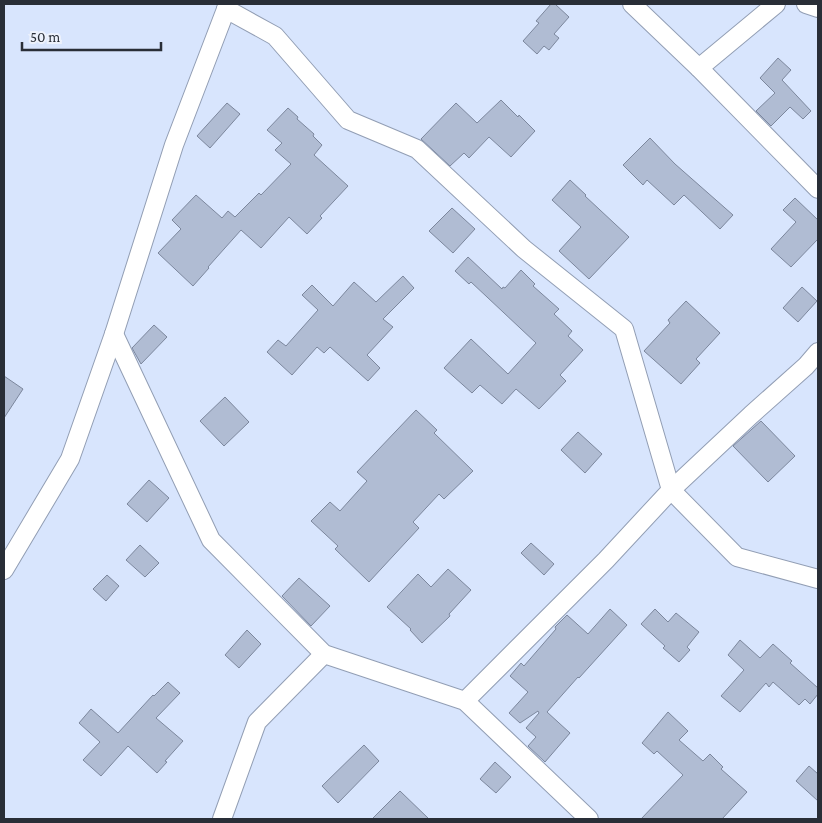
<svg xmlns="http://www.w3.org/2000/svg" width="822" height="823" viewBox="0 0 822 823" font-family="'Crimson Pro',serif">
	<rect width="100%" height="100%" fill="#d8e5fd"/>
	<!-- building -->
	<g fill="#b0bcd3" stroke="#7c879d">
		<polygon points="551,4 555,4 569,17 554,34 559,38 549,50 544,46 537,54 523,41 539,23 536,21"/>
		<polygon points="778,58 791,70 782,80 811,111 803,119 790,107 771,126 756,111 775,93 760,78"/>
		<polygon points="501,100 518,117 519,115 535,131 511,157 489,137 469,158 464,153 450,166 421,139 456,103 477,123"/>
		<polygon points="227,103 240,114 210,148 197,136"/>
		<polygon points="288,108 298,117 297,119 314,134 313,136 322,145 314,155 348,186 320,216 322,218 307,234 289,217 261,248 241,230 208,267 209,268 193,286 158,253 181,229 172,220 196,195 222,218 228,211 235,217 259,193 261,195 291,164 275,150 282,143 267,130"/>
		<polygon points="650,138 675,164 733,215 720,229 684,195 674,205 647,180 643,185 623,165"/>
		<polygon points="570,180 586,195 585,196 629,237 589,279 559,251 581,227 552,200"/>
		<polygon points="795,198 818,220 818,239 791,267 771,249 796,222 783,210"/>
		<polygon points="452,208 475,229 453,253 429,231"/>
		<polygon points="468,257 502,289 503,287 505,288 521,270 535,284 533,286 559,309 554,314 572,331 568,336 583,350 560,375 566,381 539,409 516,389 502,404 480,385 472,393 444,368 471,339 508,374 536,343 471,282 469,284 455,271"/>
		<polygon points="403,276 414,288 383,319 393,327 367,355 380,368 368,381 330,347 324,353 317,347 292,375 267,352 278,340 286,346 318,310 302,295 312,285 333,306 354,282 376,302"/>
		<polygon points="802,287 817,301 798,322 783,308"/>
		<polygon points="686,301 720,333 696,359 700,363 681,384 644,351 670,323 668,320"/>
		<polygon points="154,325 167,337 141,364 132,348"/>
		<polygon points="4,376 23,389 4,418"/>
		<polygon points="225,397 249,422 224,446 200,421"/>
		<polygon points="416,410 437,430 434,433 473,471 444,499 439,494 413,522 419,528 369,582 335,549 338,546 311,521 330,502 340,511 367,481 357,472"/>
		<polygon points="761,421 795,456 768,482 733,446"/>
		<polygon points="578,432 602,454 585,473 561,450"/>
		<polygon points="149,480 169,498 147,522 127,504"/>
		<polygon points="531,543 554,564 544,575 521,553"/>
		<polygon points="140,545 159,563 145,577 126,560"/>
		<polygon points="448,569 471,590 449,614 450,616 422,643 410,630 411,629 387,607 418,574 431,587"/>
		<polygon points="107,575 119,586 106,601 93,589"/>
		<polygon points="299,578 330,606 311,626 282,596"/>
		<polygon points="610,609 627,625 579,678 578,677 547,712 570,733 545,762 528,746 536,737 526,728 539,713 538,711 520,723 509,713 528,692 510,676 521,663 524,666 556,629 555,627 567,615 588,634"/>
		<polygon points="655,609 668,622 676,613 699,632 687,647 690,650 679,662 663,648 665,646 641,624"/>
		<polygon points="247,630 261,644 239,668 225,655"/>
		<polygon points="740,640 760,658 773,644 792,661 790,663 818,688 818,694 810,704 805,699 799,705 773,682 769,687 766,683 740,712 721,696 744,670 728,655"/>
		<polygon points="168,682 180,693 156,718 183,741 165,761 167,762 157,773 128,746 101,776 83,760 100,742 79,723 91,709 118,733 153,695 154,696"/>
		<polygon points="668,712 688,731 679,740 703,761 710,754 723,767 721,769 747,792 722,819 641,819 683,775 657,751 654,754 642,743"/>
		<polygon points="364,745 379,761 338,803 322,786"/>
		<polygon points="495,762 511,777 496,793 480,779"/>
		<polygon points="809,766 818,774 818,801 796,781"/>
		<polygon points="400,791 429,819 372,819"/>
	</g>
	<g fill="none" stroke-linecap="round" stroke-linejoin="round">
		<!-- minor casing -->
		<g stroke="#929eb4" stroke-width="20">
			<g id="minor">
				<polyline points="632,4 699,68 776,4"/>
				<polyline points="806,4 818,8"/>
				<polyline points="226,9 275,36 348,120 417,149 524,249 624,329 671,490 737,557 818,579"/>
				<polyline points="699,68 818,189"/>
				<polyline points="114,334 211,540 324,654 465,701 589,819"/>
				<polyline points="4,570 70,459 114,334 174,145 228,4"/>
				<polyline points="465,701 606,560 671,490 751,415 806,366 818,352"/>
				<polyline points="222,819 257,722 324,654"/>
			</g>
		</g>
		<!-- minor -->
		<use href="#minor" stroke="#fff" stroke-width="18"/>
	</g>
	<!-- border -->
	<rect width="822" height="823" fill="none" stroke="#292e37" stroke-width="10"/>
	<!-- scale -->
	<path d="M22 42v8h139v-8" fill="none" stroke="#292e37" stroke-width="2.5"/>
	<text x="30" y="42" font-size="15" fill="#292e37" stroke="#edf2fc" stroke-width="4" paint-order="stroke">50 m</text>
</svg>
